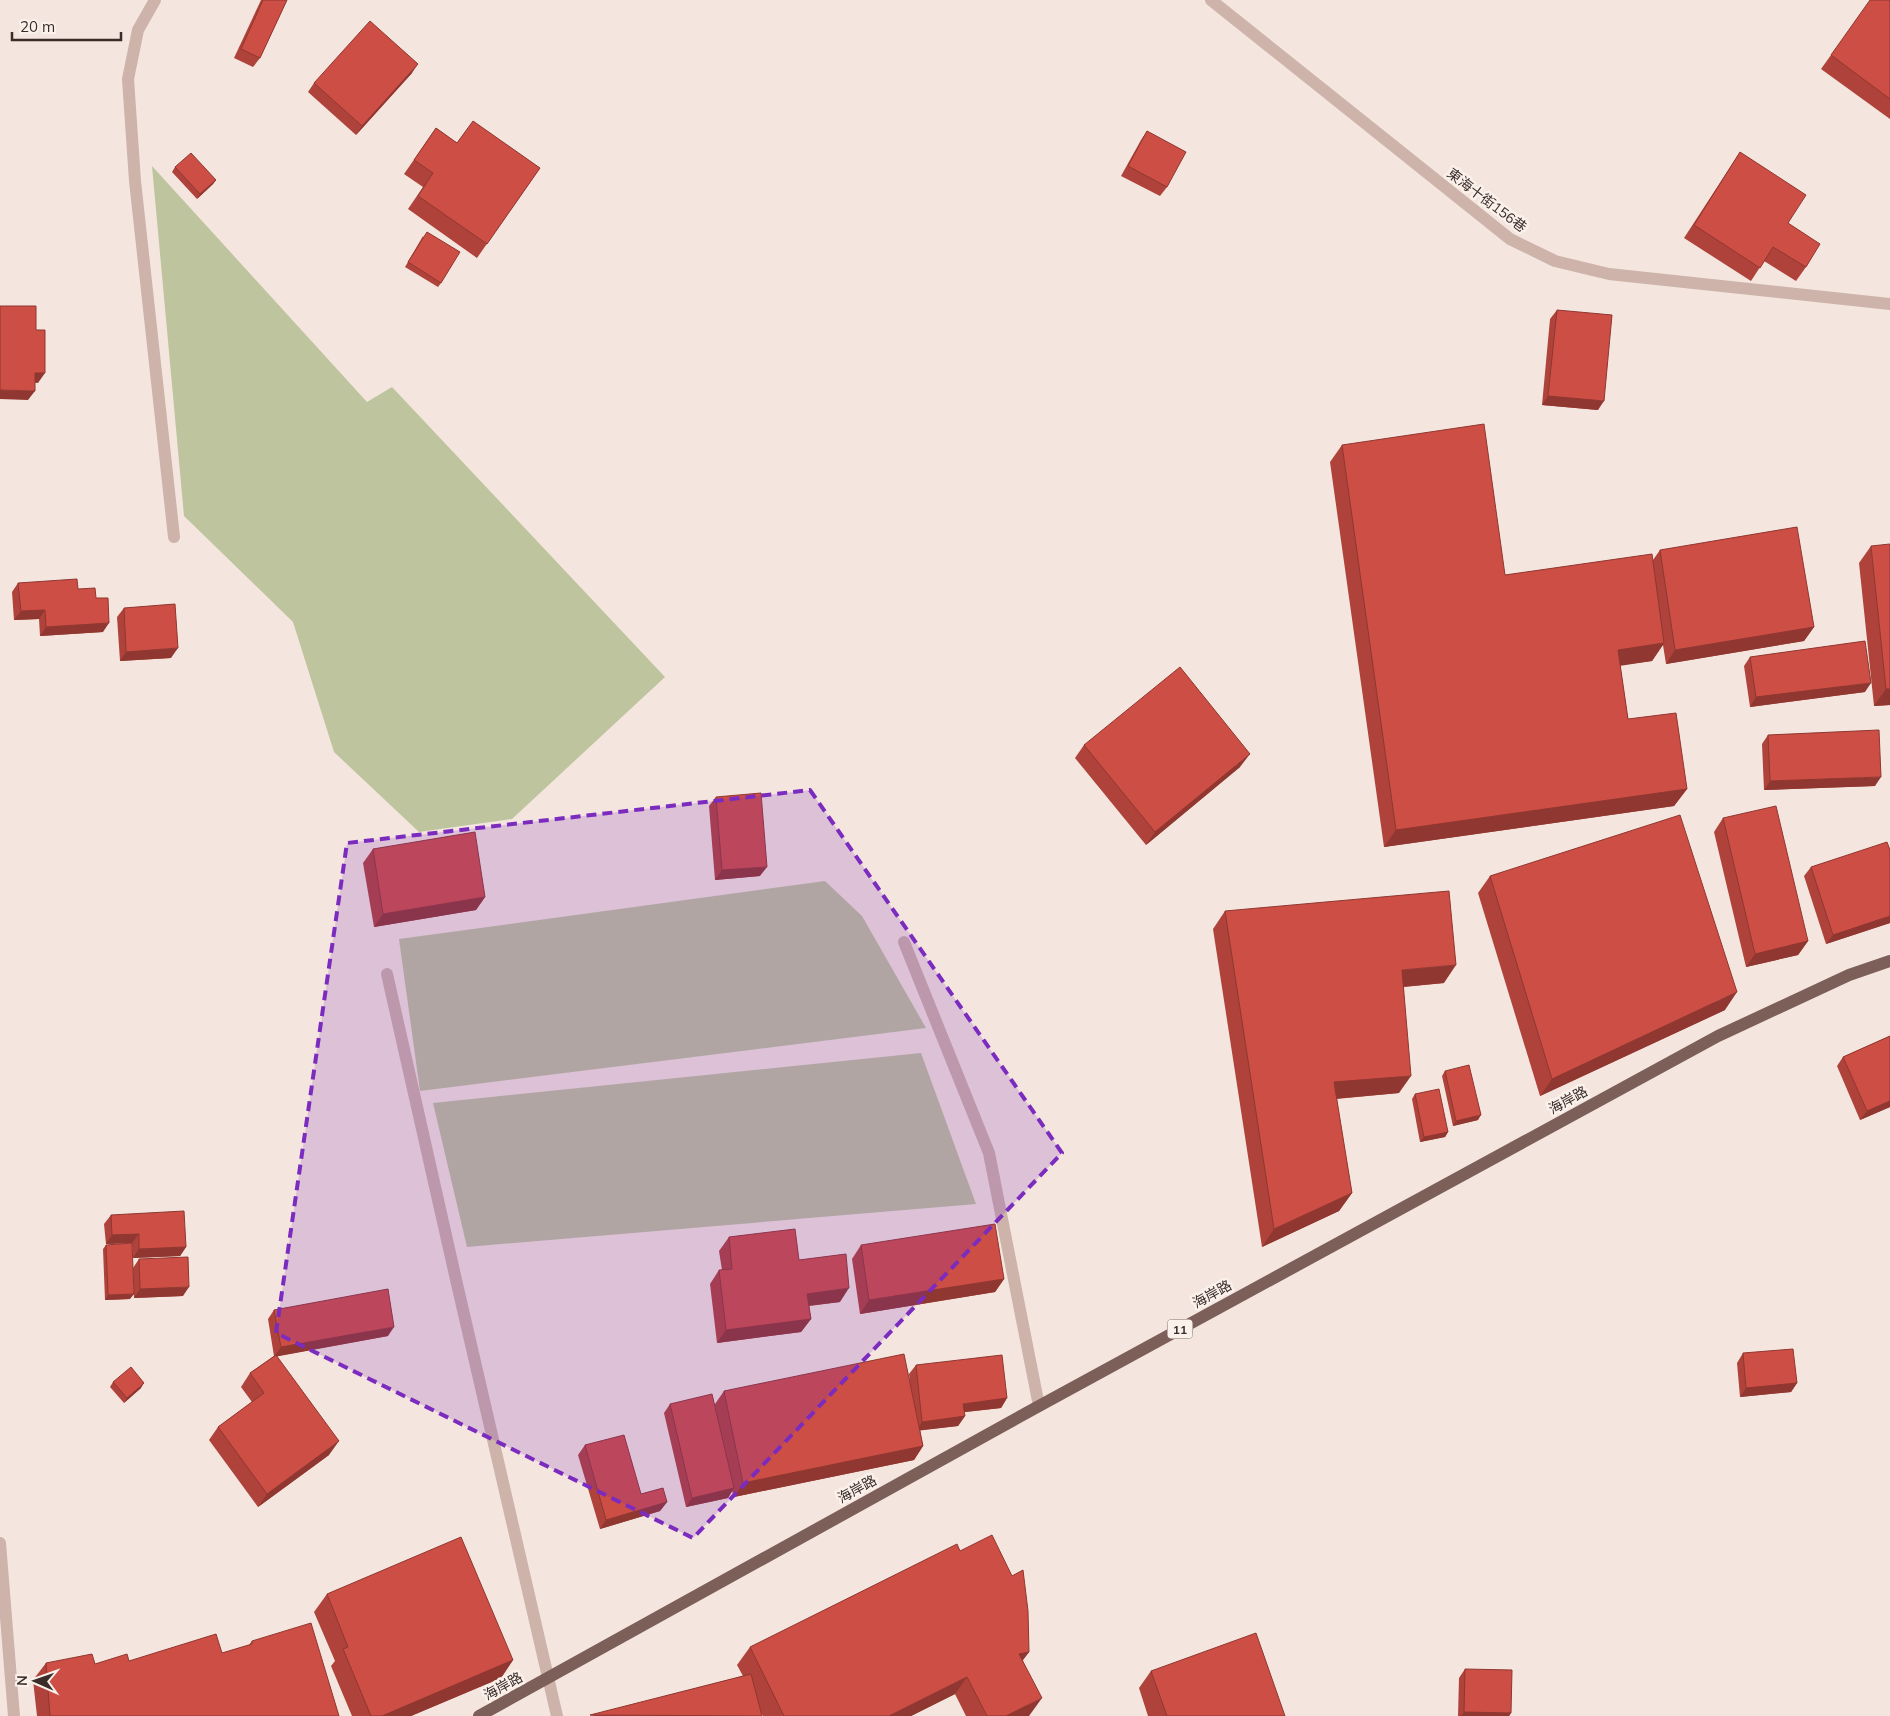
<svg xmlns="http://www.w3.org/2000/svg" width="1890" height="1716" viewBox="0 0 1890 1716" font-family="Mulish,'Noto Sans TC',sans-serif">
	<rect width="100%" height="100%" fill="#f4e6de"/>
	<!-- green -->
	<g fill="#bec49d">
		<polygon points="152,166 367,402 392,387 665,677 512,819 419,832 334,752 293,622 184,516"/>
		<polygon points="825,881 862,916 926,1028 420,1091 399,939"/>
		<polygon points="921,1053 976,1204 467,1247 433,1103"/>
	</g>
	<g fill="none" stroke-linecap="round" stroke-linejoin="round">
		<!-- minor -->
		<g stroke="#cdb3a9" stroke-width="12">
			<polyline points="155,0 138,30 128,79 135,181 174,537"/>
			<polyline points="1211,0 1510,239 1555,261 1609,274 1890,304"/>
			<polyline points="904,942 989,1153 1039,1406"/>
			<polyline points="387,974 457,1284 557,1716"/>
			<polyline points="0,1543 14,1716"/>
		</g>
		<!-- major -->
		<polyline stroke="#7d5f5a" stroke-width="12" points="479,1716 1039,1406 1718,1036 1849,975 1890,961"/>
	</g>
	<!-- wall -->
	<g fill="#af433b">
		<polygon points="261,0 287,0 260,58 253,67 234,58"/>
		<polygon points="1890,0 1890,119 1821,69 1831,55"/>
		<polygon points="412,73 356,135 308,92 314,83"/>
		<polygon points="436,128 457,143 540,168 477,258 408,209 423,187 404,174"/>
		<polygon points="1147,131 1167,187 1160,196 1121,176 1141,140"/>
		<polygon points="1740,152 1788,223 1806,267 1796,281 1764,261 1751,281 1684,238"/>
		<polygon points="175,167 216,180 213,184 197,199 172,172"/>
		<polygon points="423,236 441,283 438,287 405,267"/>
		<polygon points="1557,310 1598,410 1542,405 1550,319"/>
		<polygon points="1342,445 1505,575 1653,560 1660,550 1814,627 1804,641 1666,664 1663,645 1652,661 1620,665 1628,719 1687,789 1674,806 1384,847 1330,462"/>
		<polygon points="1871,546 1890,705 1874,706 1859,563"/>
		<polygon points="18,583 78,589 96,598 103,632 40,636 39,619 14,620 12,592"/>
		<polygon points="124,608 171,658 120,661 117,617"/>
		<polygon points="1750,657 1865,692 1750,707 1744,666"/>
		<polygon points="1768,735 1875,786 1764,790 1762,744"/>
		<polygon points="1084,745 1240,767 1146,845 1075,758"/>
		<polygon points="716,797 760,876 715,880 709,806"/>
		<polygon points="1723,818 1808,941 1798,955 1746,967 1714,832"/>
		<polygon points="373,849 485,897 476,910 374,927 363,863"/>
		<polygon points="1811,867 1890,923 1826,944 1804,876"/>
		<polygon points="1490,876 1725,1010 1540,1096 1478,893"/>
		<polygon points="1225,911 1444,983 1404,987 1399,1093 1336,1099 1352,1193 1339,1211 1262,1247 1213,929"/>
		<polygon points="1890,1036 1890,1107 1860,1120 1837,1066 1843,1057"/>
		<polygon points="1445,1071 1478,1120 1453,1126 1442,1076"/>
		<polygon points="1415,1094 1448,1132 1445,1137 1420,1142 1412,1099"/>
		<polygon points="111,1215 186,1247 180,1256 133,1258 132,1243 106,1244 104,1224"/>
		<polygon points="729,1237 799,1260 840,1302 809,1306 811,1319 801,1332 717,1343 710,1284 719,1270 722,1270 719,1251"/>
		<polygon points="106,1245 130,1299 105,1300 103,1249"/>
		<polygon points="861,1245 1004,1279 995,1292 860,1314 852,1259"/>
		<polygon points="139,1259 183,1296 134,1298 133,1268"/>
		<polygon points="274,1310 388,1336 277,1356 329,1455 258,1507 209,1440 218,1427 252,1402 241,1387 250,1373 274,1356 268,1319"/>
		<polygon points="1743,1353 1797,1383 1791,1392 1740,1397 1737,1363"/>
		<polygon points="916,1365 1007,1398 1001,1408 964,1412 965,1416 958,1426 920,1430 923,1446 914,1460 734,1497 732,1491 728,1498 686,1507 664,1413 670,1404 715,1404 724,1391 910,1384 909,1374"/>
		<polygon points="113,1382 141,1388 124,1403 110,1387"/>
		<polygon points="585,1445 641,1494 667,1502 660,1511 600,1529 578,1455"/>
		<polygon points="960,1551 1029,1652 1023,1660 1029,1716 966,1716 955,1694 911,1716 763,1716 760,1711 762,1716 590,1716 743,1676 737,1665 750,1647"/>
		<polygon points="327,1594 513,1660 501,1678 411,1716 352,1716 331,1666 335,1661 314,1612"/>
		<polygon points="252,1641 339,1716 37,1716 33,1680 46,1663 95,1664 222,1653 249,1645"/>
		<polygon points="1465,1669 1511,1713 1509,1716 1458,1716 1459,1678"/>
		<polygon points="1151,1671 1285,1716 1148,1716 1139,1688"/>
	</g>
	<!-- shaded-wall -->
	<g fill="#8f3730">
		<polygon points="418,64 412,73 356,135 362,126"/>
		<polygon points="216,180 213,184 197,199 200,194"/>
		<polygon points="35,373 45,373 38,383 29,382"/>
		<polygon points="0,390 35,391 28,400 0,399"/>
		<polygon points="1548,396 1604,401 1598,410 1542,405"/>
		<polygon points="45,610 39,619 14,620 21,611"/>
		<polygon points="109,623 103,632 40,636 46,627"/>
		<polygon points="1814,627 1804,641 1666,664 1675,650"/>
		<polygon points="1664,643 1652,661 1606,668 1618,650"/>
		<polygon points="178,648 171,658 120,661 126,652"/>
		<polygon points="1871,683 1865,692 1750,707 1756,697"/>
		<polygon points="1886,689 1890,689 1890,705 1874,706"/>
		<polygon points="1250,754 1240,767 1146,845 1155,832"/>
		<polygon points="1881,777 1875,786 1764,790 1770,781"/>
		<polygon points="1687,789 1674,806 1384,847 1396,830"/>
		<polygon points="767,867 760,876 715,880 722,870"/>
		<polygon points="485,897 476,910 374,927 383,914"/>
		<polygon points="1890,916 1890,923 1826,944 1833,935"/>
		<polygon points="1808,941 1798,955 1746,967 1755,954"/>
		<polygon points="1456,965 1444,983 1390,988 1402,970"/>
		<polygon points="1737,992 1725,1010 1540,1096 1552,1079"/>
		<polygon points="1411,1076 1399,1093 1321,1100 1334,1082"/>
		<polygon points="1890,1101 1890,1107 1860,1120 1867,1111"/>
		<polygon points="1481,1115 1478,1120 1453,1126 1456,1121"/>
		<polygon points="1448,1132 1445,1137 1420,1142 1424,1137"/>
		<polygon points="1352,1193 1339,1211 1262,1247 1274,1229"/>
		<polygon points="139,1234 132,1243 106,1244 112,1235"/>
		<polygon points="186,1247 180,1256 133,1258 139,1249"/>
		<polygon points="1004,1279 995,1292 860,1314 869,1300"/>
		<polygon points="189,1287 183,1296 134,1298 140,1289"/>
		<polygon points="849,1288 840,1302 798,1307 807,1294"/>
		<polygon points="134,1294 130,1299 105,1300 108,1295"/>
		<polygon points="811,1319 801,1332 717,1343 726,1330"/>
		<polygon points="394,1327 388,1336 274,1357 281,1347"/>
		<polygon points="144,1383 141,1388 124,1403 127,1398"/>
		<polygon points="1797,1383 1791,1392 1740,1397 1746,1388"/>
		<polygon points="1007,1398 1001,1408 957,1413 963,1404"/>
		<polygon points="965,1416 958,1426 916,1431 922,1422"/>
		<polygon points="339,1441 329,1455 258,1507 267,1494"/>
		<polygon points="923,1446 914,1460 734,1497 743,1483"/>
		<polygon points="734,1488 728,1498 686,1507 692,1498"/>
		<polygon points="667,1502 660,1511 600,1529 606,1520"/>
		<polygon points="1029,1652 1016,1669 1019,1654"/>
		<polygon points="513,1660 501,1678 411,1716 382,1716"/>
		<polygon points="967,1677 955,1694 911,1716 889,1716"/>
		<polygon points="1042,1698 1029,1716 1006,1716"/>
		<polygon points="1464,1712 1511,1713 1509,1716 1461,1716"/>
	</g>
	<!-- building -->
	<g fill="#cc4e45" stroke="#8f3730">
		<polygon points="263,0 287,0 260,58 241,49"/>
		<polygon points="1870,0 1890,0 1890,99 1831,55"/>
		<polygon points="370,21 418,64 362,126 314,83"/>
		<polygon points="473,121 540,168 487,244 418,196 433,173 414,160 436,128 457,143"/>
		<polygon points="1147,131 1186,152 1167,187 1128,166"/>
		<polygon points="1740,152 1806,195 1788,223 1820,244 1806,267 1773,247 1760,268 1694,225"/>
		<polygon points="191,153 216,180 200,194 175,167"/>
		<polygon points="427,232 460,252 441,283 408,262"/>
		<polygon points="0,306 36,306 36,330 45,330 45,373 35,373 35,391 0,390"/>
		<polygon points="1557,310 1612,315 1604,401 1548,396"/>
		<polygon points="1484,424 1505,575 1652,554 1664,643 1618,650 1628,719 1676,713 1687,789 1396,830 1342,445"/>
		<polygon points="1797,527 1814,627 1675,650 1660,550"/>
		<polygon points="1890,544 1890,689 1886,689 1871,546"/>
		<polygon points="77,579 78,589 95,588 96,598 108,598 109,623 46,627 45,610 21,611 18,583"/>
		<polygon points="175,604 178,648 126,652 124,608"/>
		<polygon points="1865,641 1871,683 1756,697 1750,657"/>
		<polygon points="1180,667 1250,754 1155,832 1084,745"/>
		<polygon points="1879,730 1881,777 1770,781 1768,735"/>
		<polygon points="761,793 767,867 722,870 716,797"/>
		<polygon points="1776,806 1808,941 1755,954 1723,818"/>
		<polygon points="1680,815 1737,992 1552,1079 1490,876"/>
		<polygon points="475,832 485,897 383,914 373,849"/>
		<polygon points="1887,842 1890,850 1890,916 1833,935 1811,867"/>
		<polygon points="1449,891 1456,965 1402,970 1411,1076 1334,1082 1352,1193 1274,1229 1225,911"/>
		<polygon points="1890,1036 1890,1101 1867,1111 1843,1057"/>
		<polygon points="1469,1065 1481,1115 1456,1121 1445,1071"/>
		<polygon points="1439,1089 1448,1132 1424,1137 1415,1094"/>
		<polygon points="184,1211 186,1247 139,1249 139,1234 112,1235 111,1215"/>
		<polygon points="995,1224 1004,1279 869,1300 861,1245"/>
		<polygon points="795,1229 799,1260 846,1254 849,1288 807,1294 811,1319 726,1330 719,1270 732,1269 729,1237"/>
		<polygon points="132,1243 134,1294 108,1295 106,1245"/>
		<polygon points="188,1257 189,1287 140,1289 139,1259"/>
		<polygon points="388,1289 394,1327 281,1347 274,1310"/>
		<polygon points="1793,1349 1797,1383 1746,1388 1743,1353"/>
		<polygon points="904,1354 923,1446 743,1483 724,1391"/>
		<polygon points="276,1355 339,1441 267,1494 218,1427 264,1393 250,1373"/>
		<polygon points="1002,1355 1007,1398 963,1404 965,1416 922,1422 916,1365"/>
		<polygon points="131,1367 144,1383 127,1398 113,1382"/>
		<polygon points="712,1394 734,1488 692,1498 670,1404"/>
		<polygon points="624,1435 641,1494 663,1488 667,1502 606,1520 585,1445"/>
		<polygon points="992,1535 1012,1576 1023,1570 1028,1611 1029,1652 1019,1654 1042,1698 1006,1716 987,1716 967,1677 889,1716 784,1716 750,1647 957,1544 960,1551"/>
		<polygon points="461,1537 513,1660 382,1716 371,1716 343,1649 348,1647 327,1594"/>
		<polygon points="311,1623 339,1716 50,1716 46,1663 92,1654 95,1664 127,1654 129,1661 216,1634 222,1653 252,1644 252,1641"/>
		<polygon points="1256,1633 1285,1716 1167,1716 1151,1671"/>
		<polygon points="1465,1669 1512,1670 1511,1713 1464,1712"/>
		<polygon points="751,1674 762,1716 590,1715"/>
	</g>
	<!-- marked area -->
	<path fill="#7b2cbf" fill-opacity="0.2" stroke="#7b2cbf" stroke-width="4" stroke-dasharray="10 6" stroke-linejoin="round" d="M810 790 1062 1153 693 1538 276 1333 347 843Z"/>
	<g text-anchor="middle" dominant-baseline="central" stroke-width="5" stroke-linejoin="round" paint-order="stroke">
		<!-- shield labels -->
		<rect fill="#fbf1eb" stroke="#746763" stroke-width="1" x="1167.5" y="1319.5" width="25" height="19" rx="4"/>
		<g font-size="12" font-weight="bold" fill="#3a2c29">
			<text x="1180" y="1329">11</text>
		</g>
		<!-- street labels -->
		<g font-size="14" fill="#3a2c29" stroke="#fbf1eb">
			<text transform="translate(1487 200) rotate(37)">東海十街156巷</text>
			<text transform="translate(1568 1100) rotate(-29)">海岸路</text>
			<text transform="translate(1212 1294) rotate(-29)">海岸路</text>
			<text transform="translate(857 1489) rotate(-29)">海岸路</text>
			<text transform="translate(503 1686) rotate(-29)">海岸路</text>
		</g>
	</g>
	<!-- north arrow -->
	<g transform="translate(35 1681) rotate(272)" stroke="#fbf1eb" stroke-width="4" paint-order="stroke">
	<path d="M0-4L9 19L0 12L-9 19Z" fill="#3a2c29"/>
	<text y="-8" font-size="14" font-weight="bold" text-anchor="middle" fill="#3a2c29">N</text>
	</g>
	<!-- scale -->
	<path d="M12 32v8h109v-8" fill="none" stroke="#3a2c29" stroke-width="2.5"/>
	<text x="20" y="32" font-size="15" fill="#3a2c29" stroke="#fbf1eb" stroke-width="4" paint-order="stroke">20 m</text>
</svg>
